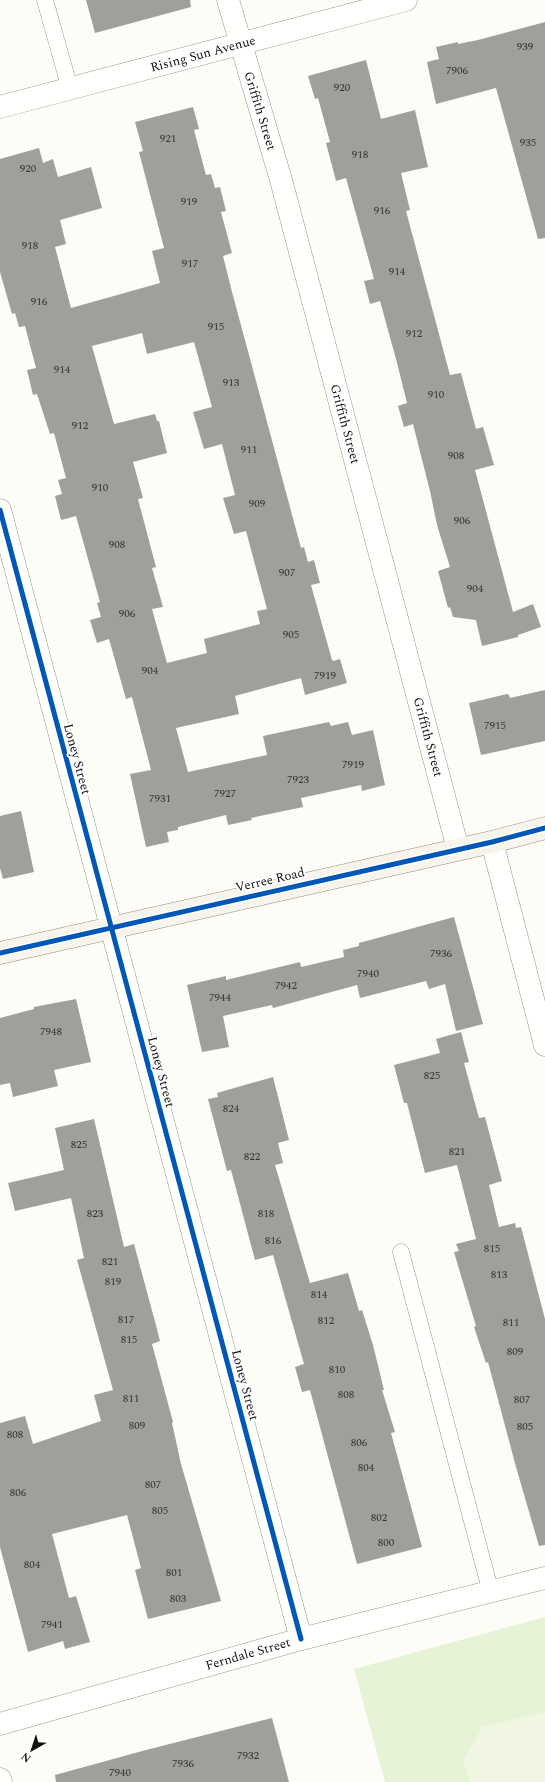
<svg xmlns="http://www.w3.org/2000/svg" width="545" height="1782" viewBox="0 0 545 1782" font-family="Spectral,serif">
	<rect width="100%" height="100%" fill="#fdfcf7"/>
	<!-- green -->
	<polygon fill="#e7f3d7" points="545,1617 545,1782 385,1782 354,1669"/>
	<!-- pitch -->
	<polygon fill="#f0f6e1" points="545,1712 545,1782 470,1782 463,1762 482,1727"/>
	<!-- building -->
	<g fill="#a19f9c" fill-rule="evenodd">
		<polygon points="86,0 190,0 191,7 95,33"/>
		<polygon points="545,22 545,238 538,239 496,88 436,104 427,62 439,59 436,47 458,42 458,44 478,40"/>
		<polygon points="366,60 381,119 415,110 428,167 401,173 410,210 406,211 450,375 461,373 476,429 483,427 494,465 475,470 513,612 533,604 541,627 518,635 518,637 482,646 476,620 453,617 450,607 448,608 438,571 450,567 437,525 430,491 413,424 404,427 398,406 407,403 396,359 380,301 370,304 364,281 374,279 346,178 336,181 326,143 330,142 318,98 315,99 308,76"/>
		<path d="M193 107 199 129 194 130 206 175 211 174 215 188 220 187 226 211 221 212 232 253 223 256 232 292 301 548 304 547 308 562 314 560 320 583 311 585 332 660 333 661 340 659 347 683 305 695 301 678 235 696 239 714 176 728 188 772 267 755 263 736 329 722 331 726 348 722 352 735 373 730 385 785 362 791 361 785 301 798 303 807 251 818 252 820 228 825 226 815 178 827V830L167 832 169 842 146 847 130 774 151 770 132 697 126 699 109 639 97 643 90 620 101 617 97 603 100 602 76 516 61 520 55 496 62 494 58 480 66 478 54 433 50 434 37 394 33 395 27 370 36 368 25 326 19 327 15 313 12 314 0 272V159L39 148 43 163 53 159 58 177 91 167 102 208 60 220 66 244 55 247 71 308 160 283 152 251 164 248 139 152 143 151 135 122ZM142 333 147 354 194 342 212 407 193 412 204 449 222 444 235 495 223 498 234 534 246 531 267 609 257 611 260 624 204 639 207 653 167 663 152 609 163 607 152 568 156 567 138 499 143 498 133 462 167 453 159 421H157L155 414 114 424 92 346Z"/>
		<polygon points="545,690 545,741 481,755 469,703 507,694 509,695 510,698"/>
		<polygon points="21,811 34,872 3,879 0,868 0,816"/>
		<polygon points="454,917 483,1024 456,1031 445,984 429,989 426,981 360,998 357,985 273,1008 272,1005 223,1016 229,1047 202,1052 187,985 226,976 226,980 300,962 301,967 344,957 343,950 359,946 359,943"/>
		<polygon points="76,999 91,1062 54,1070 58,1086 13,1097 10,1083 0,1085 0,1018 34,1009 34,1007"/>
		<polygon points="461,1032 469,1062 464,1063 479,1118 485,1117 502,1181 489,1185 499,1227 515,1223 516,1228 521,1227 545,1319 545,1545 539,1546 516,1467 488,1362 486,1363 474,1327 476,1326 454,1252 459,1251 456,1244 476,1239 457,1165 425,1173 407,1103 404,1103 394,1065 440,1053 436,1039"/>
		<polygon points="273,1077 289,1140 278,1143 283,1163 275,1165 310,1283 348,1273 359,1311 362,1310 373,1345 384,1390 382,1390 395,1432 391,1433 422,1547 357,1564 310,1390 302,1392 295,1367 304,1364 273,1255 255,1260 231,1170 227,1171 208,1099 218,1097 217,1093"/>
		<polygon points="94,1119 124,1247 134,1244 157,1329 160,1341 152,1344 173,1422 172,1423 181,1464 221,1601 148,1619 135,1570 141,1568 127,1515 52,1534 69,1598 76,1596 90,1642 65,1649 63,1641 28,1652 0,1547 0,1423 25,1416 33,1444 101,1421 94,1395 113,1390 77,1260 84,1258 71,1198 15,1211 8,1183 64,1170 55,1128"/>
		<polygon points="272,1718 289,1782 56,1782 55,1775 146,1750"/>
	</g>
	<g fill="none" stroke-linecap="round" stroke-linejoin="round">
		<!-- service casing -->
		<g stroke="#979795" stroke-width="17">
			<g id="service">
				<polyline points="45,0 70,89"/>
				<polyline points="401,1252 491,1593"/>
			</g>
		</g>
		<!-- minor casing -->
		<g stroke="#979795" stroke-width="23">
			<g id="minor">
				<polyline points="228,0 281,180 458,849"/>
				<polyline points="0,107 406,0"/>
				<polyline points="0,510 301,1639"/>
				<polyline points="492,842 545,1045"/>
				<polyline points="0,1724 301,1639 545,1578"/>
				<polyline points="0,1779 1,1782"/>
			</g>
		</g>
		<!-- secondary casing -->
		<g stroke="#8e8d8b" stroke-width="23">
			<polyline id="secondary" points="0,953 492,842 545,828"/>
		</g>
		<!-- service -->
		<use href="#service" stroke="#fffffe" stroke-width="16"/>
		<!-- minor -->
		<use href="#minor" stroke="#fffffe" stroke-width="22"/>
		<!-- secondary -->
		<use href="#secondary" stroke="#f6f4eb" stroke-width="22"/>
		<!-- cycleway casing -->
		<g stroke="#fff" stroke-width="8">
			<g id="cycleway">
				<polyline points="0,510 301,1639"/>
				<polyline points="0,953 492,842 545,828"/>
			</g>
		</g>
		<!-- cycleway -->
		<use href="#cycleway" stroke="#0057b8" stroke-width="5"/>
	</g>
	<g text-anchor="middle" dominant-baseline="central" stroke-width="4" stroke-linejoin="round" paint-order="stroke">
		<!-- number labels -->
		<g font-size="11" fill="#353434">
			<text x="525" y="46">939</text>
			<text x="457" y="70">7906</text>
			<text x="342" y="87">920</text>
			<text x="168" y="138">921</text>
			<text x="528" y="142">935</text>
			<text x="360" y="154">918</text>
			<text x="28" y="168">920</text>
			<text x="189" y="201">919</text>
			<text x="382" y="210">916</text>
			<text x="30" y="245">918</text>
			<text x="190" y="263">917</text>
			<text x="397" y="271">914</text>
			<text x="39" y="301">916</text>
			<text x="216" y="326">915</text>
			<text x="414" y="333">912</text>
			<text x="62" y="369">914</text>
			<text x="231" y="382">913</text>
			<text x="436" y="394">910</text>
			<text x="80" y="425">912</text>
			<text x="249" y="449">911</text>
			<text x="456" y="455">908</text>
			<text x="100" y="487">910</text>
			<text x="257" y="503">909</text>
			<text x="462" y="520">906</text>
			<text x="117" y="544">908</text>
			<text x="287" y="572">907</text>
			<text x="475" y="588">904</text>
			<text x="127" y="613">906</text>
			<text x="291" y="634">905</text>
			<text x="150" y="670">904</text>
			<text x="325" y="675">7919</text>
			<text x="495" y="725">7915</text>
			<text x="353" y="764">7919</text>
			<text x="298" y="779">7923</text>
			<text x="225" y="793">7927</text>
			<text x="160" y="798">7931</text>
			<text x="441" y="953">7936</text>
			<text x="368" y="973">7940</text>
			<text x="286" y="985">7942</text>
			<text x="220" y="997">7944</text>
			<text x="51" y="1031">7948</text>
			<text x="432" y="1075">825</text>
			<text x="231" y="1108">824</text>
			<text x="79" y="1144">825</text>
			<text x="457" y="1151">821</text>
			<text x="252" y="1156">822</text>
			<text x="95" y="1213">823</text>
			<text x="266" y="1213">818</text>
			<text x="273" y="1240">816</text>
			<text x="492" y="1248">815</text>
			<text x="110" y="1261">821</text>
			<text x="499" y="1274">813</text>
			<text x="113" y="1281">819</text>
			<text x="319" y="1294">814</text>
			<text x="126" y="1319">817</text>
			<text x="326" y="1320">812</text>
			<text x="511" y="1322">811</text>
			<text x="129" y="1339">815</text>
			<text x="515" y="1351">809</text>
			<text x="337" y="1369">810</text>
			<text x="346" y="1394">808</text>
			<text x="131" y="1398">811</text>
			<text x="522" y="1399">807</text>
			<text x="137" y="1425">809</text>
			<text x="525" y="1426">805</text>
			<text x="15" y="1434">808</text>
			<text x="359" y="1442">806</text>
			<text x="366" y="1467">804</text>
			<text x="153" y="1484">807</text>
			<text x="18" y="1492">806</text>
			<text x="160" y="1510">805</text>
			<text x="379" y="1517">802</text>
			<text x="386" y="1542">800</text>
			<text x="32" y="1564">804</text>
			<text x="174" y="1572">801</text>
			<text x="178" y="1598">803</text>
			<text x="52" y="1624">7941</text>
			<text x="248" y="1755">7932</text>
			<text x="183" y="1763">7936</text>
			<text x="120" y="1772">7940</text>
		</g>
		<!-- street labels -->
		<g font-size="13" fill="#111" stroke="#fff">
			<text transform="translate(203 54) rotate(-15)">Rising Sun Avenue</text>
			<text transform="translate(260 111) rotate(73)">Griffith Street</text>
			<text transform="translate(345 424) rotate(75)">Griffith Street</text>
			<text transform="translate(428 737) rotate(75)">Griffith Street</text>
			<text transform="translate(77 759) rotate(75)">Loney Street</text>
			<text transform="translate(270 880) rotate(-13)">Verree Road</text>
			<text transform="translate(161 1072) rotate(75)">Loney Street</text>
			<text transform="translate(245 1385) rotate(75)">Loney Street</text>
			<text transform="translate(248 1654) rotate(-16)">Ferndale Street</text>
		</g>
	</g>
	<!-- north arrow -->
	<g transform="translate(32 1750) rotate(219)" stroke="#ffffff" stroke-width="3" paint-order="stroke">
	<path d="M0-3L7 15L0 10L-7 15Z" fill="#111111"/>
	<text y="-6" font-size="11" font-weight="bold" text-anchor="middle" fill="#111111">N</text>
	</g>
</svg>
